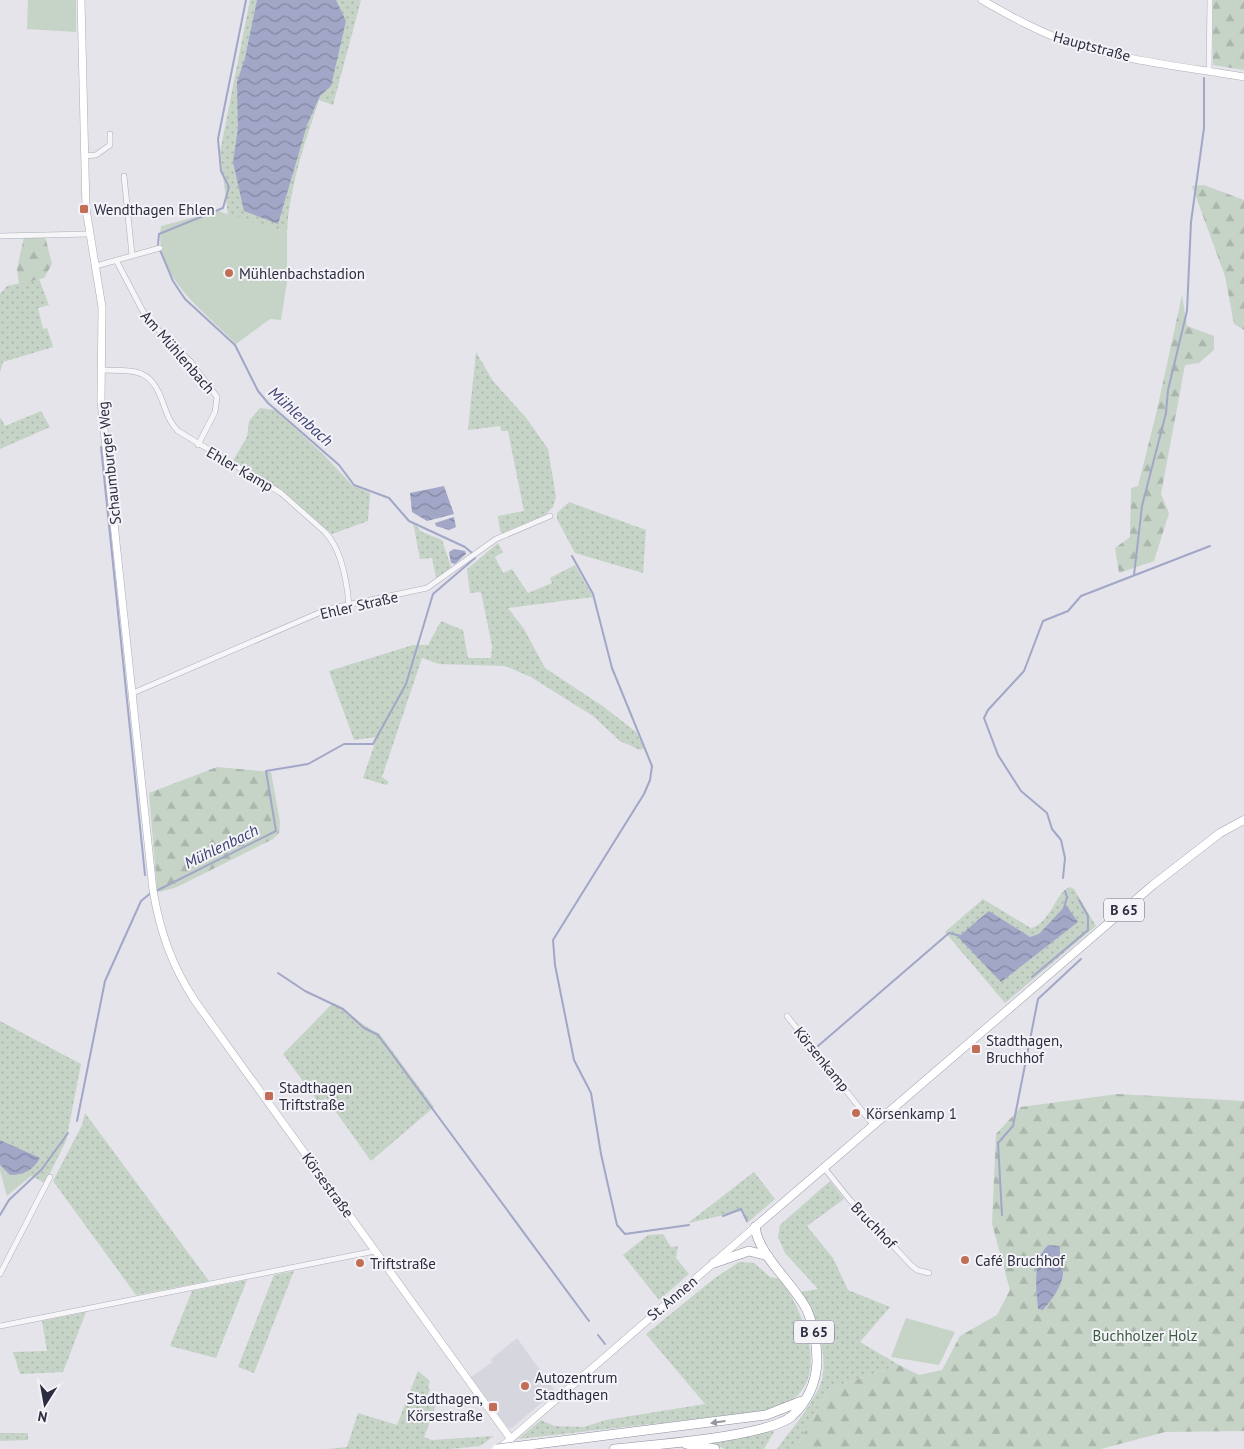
<svg xmlns="http://www.w3.org/2000/svg" width="1244" height="1449" viewBox="0 0 1244 1449" font-family="'PT Sans',sans-serif">
	<defs>
		<pattern id="grass-dots" width="8" height="8" patternUnits="userSpaceOnUse" patternTransform="scale(1.25)"><rect width="8" height="8" fill="#c6d3c7"/><path d="M2 2h.1M6 6h.1" fill="none" stroke="#aab5ac" stroke-width="1.8" stroke-linecap="round"/></pattern>
		<pattern id="forest-firs" width="22" height="20" patternUnits="userSpaceOnUse" patternTransform="scale(1.25)"><rect width="22" height="20" fill="#c6d3c7"/><path d="M5 1l3.5 6h-7zM16 11l3.5 6h-7z" fill="#aab5ac"/></pattern>
		<pattern id="water-waves" width="16" height="10" patternUnits="userSpaceOnUse" patternTransform="scale(1.25)"><rect width="16" height="10" fill="#a2a6c7"/><path d="M0 5q4-4 8 0t8 0" fill="none" stroke="#8488a3"/></pattern>
	</defs>
	<rect width="100%" height="100%" fill="#e4e4ea"/>
	<!-- built -->
	<polygon fill="#d6d6df" points="517,1338 555,1391 512,1428 508,1428 471,1377 492,1362 491,1359"/>
	<!-- grass -->
	<g fill="url(#grass-dots)">
		<path d="M250 0H361L333 105 319 100C305 142 289 188 287 233L228 215 220 152Z"/>
		<polygon points="39,279 49,305 38,308 43,329 47,328 53,347 3,362 0,372 0,294 7,286"/>
		<polygon points="476,352 493,381 527,419 548,449 556,497 553,507 545,515 503,533 500,531 498,516 524,511 508,431 501,431 500,426 468,430"/>
		<polygon points="260,408 275,410 322,453 353,486 370,493 368,521 332,534 280,490 232,462 247,437 249,421"/>
		<polygon points="41,411 50,427 0,449 0,417 5,426"/>
		<polygon points="569,502 646,530 643,573 575,553 557,519 557,513"/>
		<polygon points="413,523 422,532 442,540 451,567 436,578 432,558 420,559"/>
		<polygon points="498,543 503,552 495,557 503,573 512,569 528,593 552,583 550,578 575,565 593,597 508,608 524,629 545,668 604,707 636,732 644,748 640,750 620,741 593,716 531,677 505,666 439,664 422,658 382,777 389,782 386,785 363,778 377,737 354,740 329,671 413,645 428,645 441,621 463,630 468,658 491,658 492,646 481,592 470,593 467,569"/>
		<path d="M1070 887 1074 889 1096 926 1005 1003 945 932 983 899 1031 928C1050 924 1057 890 1070 887Z"/>
		<path d="M333 1003C351 1011 361 1027 379 1033L434 1107 371 1161 326 1098 319 1103 283 1054Z"/>
		<polygon points="0,1021 81,1064 66,1141 45,1183 31,1176 12,1176 0,1171 0,1165 2,1168 39,1158 0,1140"/>
		<polygon points="85,1113 209,1281 136,1295 53,1181 82,1125"/>
		<polygon points="754,1172 775,1199 747,1223 742,1211 688,1223"/>
		<path d="M830 1181 844 1199 807 1226 833 1258 848 1290 890 1307 860 1342 899 1365 829 1389 795 1449H777C791 1430 808 1410 819 1388 832 1360 815 1317 801 1292L818 1289 785 1253 778 1237 780 1225Z"/>
		<polygon points="663,1234 671,1247 678,1246 676,1258 689,1274 659,1300 623,1255 648,1235"/>
		<path d="M739 1262 754 1263 770 1277 781 1279C800 1308 828 1366 797 1396 788 1405 777 1407 766 1411L518 1439 541 1420 554 1426 584 1427 606 1420 705 1404 646 1334 715 1278Z"/>
		<polygon points="294,1271 254,1373 238,1367 274,1275"/>
		<polygon points="247,1280 216,1358 170,1346 192,1291"/>
		<polygon points="86,1312 63,1372 20,1374 13,1352 47,1351 42,1321"/>
		<polygon points="418,1371 430,1381 428,1387 430,1390 427,1396 436,1405 424,1437 432,1440 494,1436 480,1446 450,1449 327,1449 347,1447 358,1413 397,1425"/>
		<polygon points="773,1431 774,1432 764,1449 725,1449 712,1443 712,1440"/>
		<polygon points="0,1433 28,1433 28,1440 0,1441"/>
	</g>
	<!-- forest -->
	<g fill="url(#forest-firs)" fill-rule="evenodd">
		<polygon points="1213,0 1244,0 1244,70 1213,65"/>
		<polygon points="1204,185 1244,200 1244,330 1234,324 1225,276 1192,186"/>
		<polygon points="45,236 52,264 44,278 19,284 17,269 24,237"/>
		<polygon points="1182,295 1187,326 1214,336 1214,350 1199,363 1185,365 1161,494 1169,513 1154,561 1119,573 1115,548 1130,537 1131,488 1138,486 1157,410"/>
		<polygon points="217,767 271,772 280,822 279,833 273,839 177,887 160,892 157,888 149,793"/>
		<path d="M1118 1094 1244 1101V1431L1165 1432 1101 1449H795L829 1389 899 1365 919 1375 942 1370 960 1336 997 1315 1010 1290 992 1224 996 1134 1021 1107ZM1048 1245 1059 1259 1063 1274 1038 1309C1036 1289 1032 1260 1048 1245Z"/>
	</g>
	<!-- park -->
	<g fill="#c6d3c7">
		<polygon points="28,0 76,0 76,32 27,29"/>
		<path d="M218 211 287 233V282L281 320 270 319 236 344C204 311 153 276 161 226Z"/>
		<polygon points="0,1171 12,1176 31,1176 7,1196"/>
		<polygon points="906,1318 955,1332 939,1365 891,1357"/>
	</g>
	<!-- water -->
	<g fill="url(#water-waves)">
		<polygon points="257,0 336,0 346,21 331,86 320,96 307,125 278,224 244,211 233,162 238,128 237,82 245,58"/>
		<polygon points="444,486 454,514 427,521 412,512 410,493"/>
		<polygon points="454,517 456,527 449,530 436,526 435,523"/>
		<polygon points="454,549 465,551 466,554 455,564 451,563 449,552"/>
		<polygon points="1066,905 1078,922 1001,982 958,937 989,911 1030,937 1039,934"/>
		<path d="M0 1140 40 1158C33 1170 24 1175 10 1175L0 1165Z"/>
		<path d="M1048 1245 1060 1246C1059 1257 1063 1267 1063 1274 1062 1286 1051 1301 1043 1310L1038 1309C1036 1289 1032 1260 1048 1245Z"/>
	</g>
	<g fill="none" stroke-linecap="round" stroke-linejoin="round">
		<!-- stream -->
		<g stroke="#a2a6c7" stroke-width="2">
			<polyline points="158,245 159,234 223,208 229,187 221,171 218,139 246,0"/>
			<polyline points="160,250 173,281 185,299 235,345 258,391 268,403 339,465 354,485 389,498 409,521 465,547 472,553"/>
			<polyline points="101,447 145,875"/>
			<polyline points="572,556 593,594 612,668 652,766 650,780 644,794 553,940 555,965 574,1060 591,1093 601,1154 617,1225 625,1234 689,1225"/>
			<polyline points="1134,575 1142,506 1166,413 1168,390 1187,311 1191,222 1204,128 1204,78"/>
			<polyline points="1063,878 1065,858 1061,840 1052,829 1047,813 1021,791 998,755 984,718 988,710 1024,671 1043,621 1068,611 1081,596 1210,546"/>
			<polyline points="156,891 276,831 266,771 308,764 344,744 373,744 406,684 433,594 475,558"/>
			<polyline points="1064,908 1067,897 1065,891"/>
			<polyline points="278,973 305,991 343,1009 364,1028 378,1035 589,1321"/>
			<polyline points="1032,977 1088,930 1088,916 1079,900"/>
			<polyline points="818,1046 949,933 961,936"/>
			<polyline points="77,1121 105,981 141,901 152,892"/>
			<polyline points="0,1215 9,1200 42,1169 68,1133"/>
			<polyline points="1002,1215 998,1143 1013,1126 1038,999 1081,959"/>
			<polyline points="723,1216 741,1209 747,1221"/>
			<polyline points="598,1335 605,1344"/>
		</g>
		<!-- street casing -->
		<g stroke="#adadb7" stroke-width="6">
			<g id="street">
				<polyline points="1209,71 1210,0"/>
				<polyline points="84,156 96,155 110,145 110,134"/>
				<polyline points="124,176 132,255"/>
				<polyline points="0,236 89,234"/>
				<polyline points="116,260 147,319 191,362 217,397 215,412 198,445"/>
				<polyline points="96,266 160,248"/>
				<path d="M101 370C135 371 151 367 163 403 167 414 170 423 178 431L281 493 325 532C341 549 347 582 349 605"/>
				<polyline points="133,693 328,609 427,588 496,539 550,516"/>
				<polyline points="787,1016 874,1126"/>
				<polyline points="825,1169 850,1200 911,1265 917,1270 929,1273"/>
				<polyline points="0,1274 50,1177"/>
				<polyline points="0,1326 375,1251"/>
			</g>
		</g>
		<!-- secondary casing -->
		<g stroke="#adadb7" stroke-width="8">
			<g id="secondary">
				<path d="M81 0 86 209 102 307 101 401 153 890C160 932 172 966 195 1001L510 1438"/>
				<path d="M982 0C1010 16 1037 31 1068 42 1124 61 1186 67 1244 77"/>
				<polyline points="499,1449 755,1227"/>
			</g>
		</g>
		<!-- primary casing -->
		<g stroke="#a4a4b5" stroke-width="9">
			<polyline id="primary" points="755,1227 1153,885 1220,833 1244,820"/>
		</g>
		<!-- highway casing -->
		<g stroke="#8c8da0" stroke-width="10">
			<g id="highway">
				<polyline points="714,1263 749,1251 768,1256"/>
				<polyline points="686,1444 715,1449"/>
				<polyline points="513,1447 766,1415 802,1401"/>
				<path d="M614 1449C650 1445 768 1437 792 1416 808 1401 816 1383 817 1362 817 1345 814 1326 807 1310 793 1282 759 1257 755 1227"/>
			</g>
		</g>
		<!-- street -->
		<use href="#street" stroke="#f6f6f9" stroke-width="5"/>
		<!-- secondary -->
		<use href="#secondary" stroke="#fff" stroke-width="7"/>
		<!-- primary -->
		<use href="#primary" stroke="#fff" stroke-width="8"/>
		<!-- highway -->
		<use href="#highway" stroke="#fff" stroke-width="9"/>
		<!-- highway-bridge casing -->
		<g stroke="#8c8da0" stroke-width="10" stroke-linecap="butt">
			<polyline id="highway-bridge" points="497,1449 513,1447"/>
		</g>
		<!-- highway-bridge -->
		<use href="#highway-bridge" stroke="#fff" stroke-width="9"/>
	</g>
	<!-- one-way arrows -->
	<defs><path id="oneway-solid" d="M-6-.8H1V-3.2L6.5 0L1 3.2V.8H-6Z" transform="scale(1.25)"/></defs>
	<use fill="#9696a0" href="#oneway-solid" transform="translate(718 1422) rotate(172)"/>
	<!-- markers -->
	<g fill="#c26e56" stroke="#f3f3f8" stroke-width="2">
		<rect x="79" y="204" width="10" height="10" rx="2.5"/>
		<circle cx="229" cy="273" r="5"/>
		<rect x="971" y="1044" width="10" height="10" rx="2.5"/>
		<rect x="264" y="1091" width="10" height="10" rx="2.5"/>
		<circle cx="856" cy="1113" r="5"/>
		<circle cx="965" cy="1260" r="5"/>
		<circle cx="360" cy="1263" r="5"/>
		<circle cx="525" cy="1386" r="5"/>
		<rect x="488" y="1402" width="10" height="10" rx="2.5"/>
	</g>
	<g text-anchor="middle" dominant-baseline="central" stroke-width="4" stroke-linejoin="round" paint-order="stroke">
		<!-- shield labels -->
		<g fill="#f3f3f8" stroke="#686878" stroke-width="1">
			<rect x="1104" y="898.5" width="40" height="23" rx="4"/>
			<rect x="794" y="1320.5" width="40" height="23" rx="4"/>
		</g>
		<g font-size="14" font-weight="bold" fill="#2d2d41">
			<text x="1124" y="910">B 65</text>
			<text x="814" y="1332">B 65</text>
		</g>
		<!-- street labels -->
		<g font-size="15" fill="#2d2d41" stroke="#f3f3f8">
			<text transform="translate(1092 46) rotate(15)">Hauptstraße</text>
			<text transform="translate(178 352) rotate(49)">Am Mühlenbach</text>
			<text transform="translate(109 463) rotate(-96)">Schaumburger Weg</text>
			<text transform="translate(240 469) rotate(30)">Ehler Kamp</text>
			<text transform="translate(359 605) rotate(-13)">Ehler Straße</text>
			<text transform="translate(822 1059) rotate(51)">Körsenkamp</text>
			<text transform="translate(328 1185) rotate(54)">Körsestraße</text>
			<text transform="translate(874 1225) rotate(46)">Bruchhof</text>
			<text transform="translate(672 1298) rotate(-40)">St. Annen</text>
		</g>
		<!-- poi labels -->
		<g font-size="15" fill="#2d2d41" stroke="#f3f3f8" text-anchor="start">
			<text x="94" y="209">Wendthagen Ehlen</text>
			<text x="239" y="273">Mühlenbachstadion</text>
			<text x="986" y="1040">Stadthagen,<tspan x="986" dy="17">Bruchhof</tspan></text>
			<text x="279" y="1087">Stadthagen<tspan x="279" dy="17">Triftstraße</tspan></text>
			<text x="866" y="1113">Körsenkamp 1</text>
			<text x="975" y="1260">Café Bruchhof</text>
			<text x="370" y="1263">Triftstraße</text>
			<text x="535" y="1377">Autozentrum<tspan x="535" dy="17">Stadthagen</tspan></text>
			<text x="483" y="1398" text-anchor="end">Stadthagen,<tspan x="483" dy="17">Körsestraße</tspan></text>
		</g>
		<!-- park labels -->
		<g font-size="15" fill="#3b5b41" stroke="#f3f3f8">
			<text x="1145" y="1335">Buchholzer Holz</text>
		</g>
		<!-- water labels -->
		<g font-size="16" font-style="italic" fill="#3b3f71" stroke="#f3f3f8">
			<text transform="translate(301 416) rotate(42)">Mühlenbach</text>
			<text transform="translate(221 846) rotate(-26)">Mühlenbach</text>
		</g>
	</g>
	<!-- north arrow -->
	<g transform="translate(45 1404) rotate(191)" stroke="#f3f3f8" stroke-width="4" paint-order="stroke">
	<path d="M0-4L9 19L0 12L-9 19Z" fill="#2d2d41"/>
	<text y="-8" font-size="14" font-weight="bold" text-anchor="middle" fill="#2d2d41">N</text>
	</g>
</svg>
